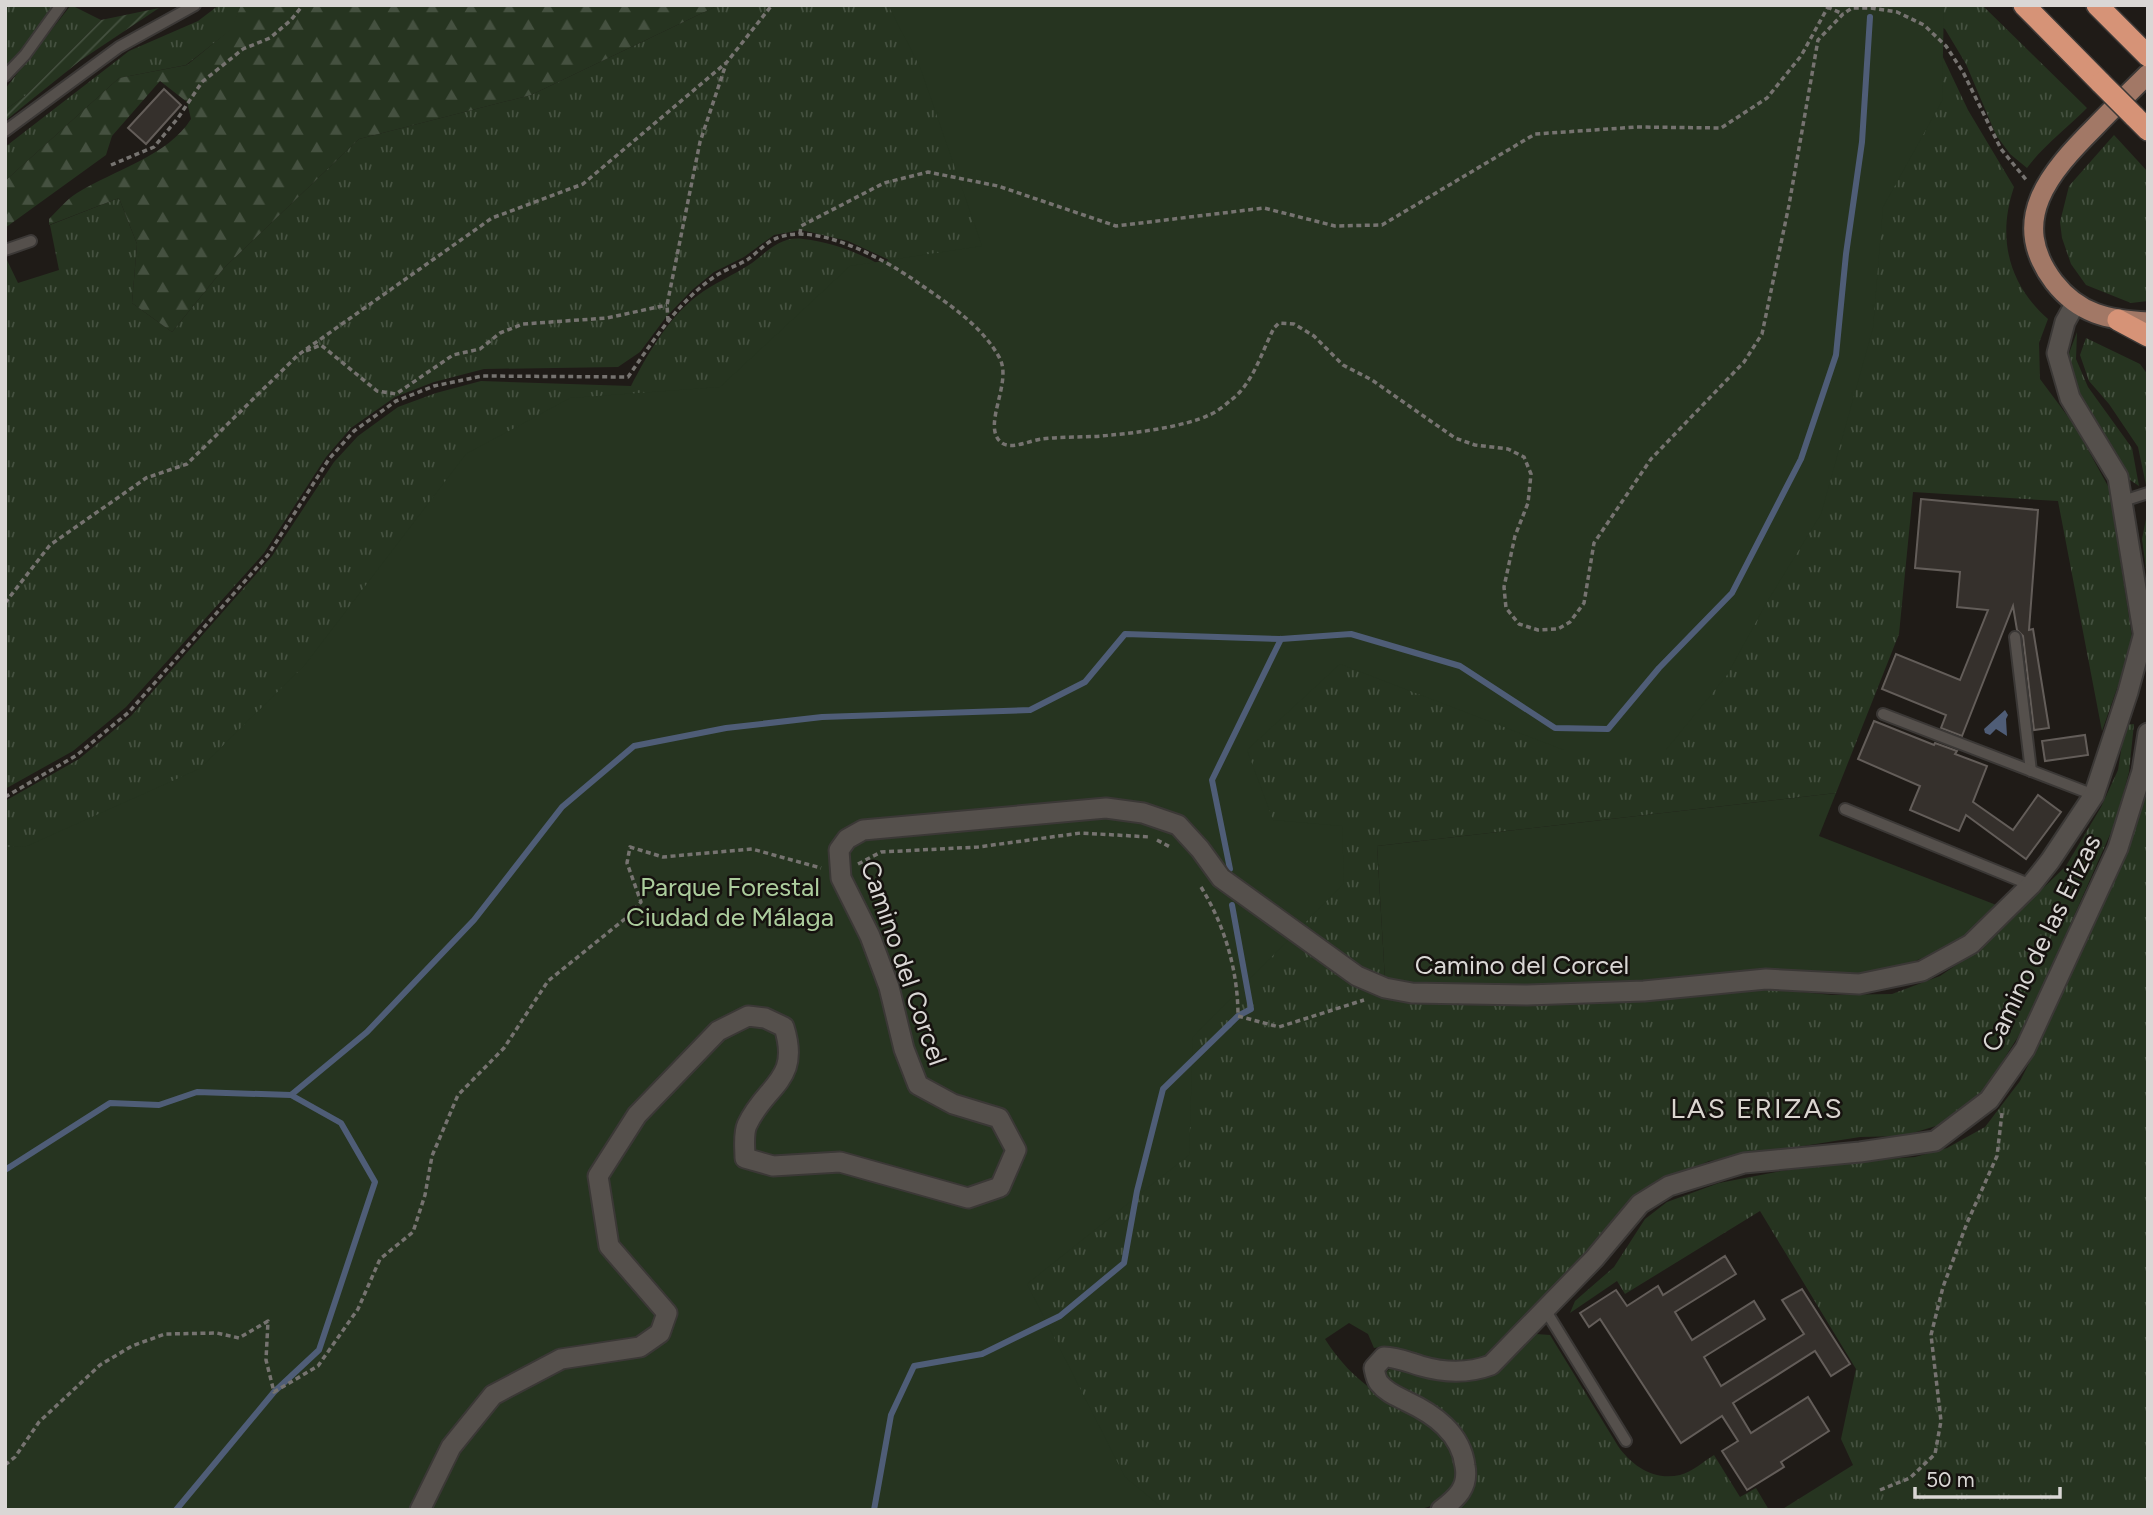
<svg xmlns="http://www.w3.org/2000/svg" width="2153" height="1515" viewBox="0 0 2153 1515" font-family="Figtree,sans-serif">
	<defs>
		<pattern id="grass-tufts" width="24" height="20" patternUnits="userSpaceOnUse" patternTransform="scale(1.75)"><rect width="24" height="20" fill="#263420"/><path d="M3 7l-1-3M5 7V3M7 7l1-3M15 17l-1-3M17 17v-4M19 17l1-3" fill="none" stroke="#455140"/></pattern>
		<pattern id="forest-firs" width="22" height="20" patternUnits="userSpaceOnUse" patternTransform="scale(1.75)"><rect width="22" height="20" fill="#263420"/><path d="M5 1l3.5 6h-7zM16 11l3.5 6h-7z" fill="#455140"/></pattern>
		<pattern id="garden-furrows" width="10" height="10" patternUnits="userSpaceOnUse" patternTransform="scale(1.75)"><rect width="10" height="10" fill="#263420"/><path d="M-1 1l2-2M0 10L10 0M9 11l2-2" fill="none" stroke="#455140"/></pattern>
	</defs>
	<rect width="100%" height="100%" fill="#1f1b17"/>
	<!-- grass -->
	<g fill="url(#grass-tufts)">
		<polygon points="5,5 54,5 25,46 5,68"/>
		<polygon points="71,5 101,20 25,96 5,110 5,89"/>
		<polygon points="219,5 241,5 232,29 186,65 119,78 5,181 5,147 129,51 198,21"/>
		<polygon points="719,5 1841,5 950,303 887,259 848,241 801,230 774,235 744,257 714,272 692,290 666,317 640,352 618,367 484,369 434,382 395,397 351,428 326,457 264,553 126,707 73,751 5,789 5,256 18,283 59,270 50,225 119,198 137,244 132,303 172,332 224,268 359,139 531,95"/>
		<path d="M1895 5H1982L2087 108C2067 128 2044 145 2027 168L2010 154 1996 135 1966 64 1945 29 1919 14Z"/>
		<path d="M1941 53 1968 110 2014 187C1997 237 2008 284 2048 319L2039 343 2040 379 2075 426 2109 488 2133 643 2102 731 2058 501 1913 492 1899 634 1836 793 1377 846 1385 980 1357 966 1226 872 5 1510V801L79 759 131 716 272 556 334 462 358 436 398 407 436 393 481 381 631 386C647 355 668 318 697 296 714 283 734 275 752 263 768 251 781 236 803 239 859 245 901 277 946 307Z"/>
		<polygon points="2114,135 2148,172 2148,301 2131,303 2086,285 2071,264 2062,238 2060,222 2069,186"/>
		<polygon points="2077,332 2076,359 2088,387 2132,448 2139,486 2124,476 2072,382 2068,356"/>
		<polygon points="2086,338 2140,364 2148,375 2148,485 2146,485 2138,447 2109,404 2089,381 2080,355"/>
		<polygon points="2148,509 2148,584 2142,539"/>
		<path d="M2134 724 2129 772 2116 821 2026 1024 1985 1089 1939 1125 1903 1136 1860 1137 1709 1161 1648 1189 1491 1354C1471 1362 1452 1366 1432 1360 1407 1354 1402 1344 1374 1348L1368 1334 1349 1323 1325 1339C1338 1360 1356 1379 1377 1393 1386 1399 1397 1401 1407 1406 1430 1417 1468 1453 1458 1481 1450 1501 1435 1506 1416 1510H431L1213 883 1303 949 1360 985 1767 989 1833 995 1892 994 1940 976 1980 949 2066 866 2101 807 2118 770 2125 725Z"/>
		<polygon points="2148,790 2148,1510 1781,1510 1853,1465 1841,1439 1856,1369 1760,1211 1625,1294 1617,1281 1570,1313 1575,1301 1614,1267 1645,1219 1667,1202 1719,1183 1781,1171 1857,1161 1915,1157 1947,1148 1985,1127 2020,1081 2046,1030 2128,850"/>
		<path d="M1536 1334 1550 1335 1618 1446C1632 1466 1654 1481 1680 1475 1692 1472 1704 1461 1714 1455L1740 1497 1756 1488 1769 1510H1452L1473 1485 1444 1415 1424 1399 1387 1378 1386 1372 1393 1366 1436 1377 1509 1357Z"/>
	</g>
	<!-- forest -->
	<path fill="url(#forest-firs)" d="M241 5H719L531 95 359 139 224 268 172 332 132 303 137 244 119 198 49 225V219C58 210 67 199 77 193 114 170 168 156 191 119L187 102 160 81 112 136 106 155 5 228V181L119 78 187 65 231 29Z"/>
	<!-- park -->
	<g fill="#263420">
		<polygon points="888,5 1944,5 1942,101 1883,207 1873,328 1821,514 1767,602 1727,675 1666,750 1564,750 1340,664 1247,750 1273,820 1342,826 1344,883 1193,1037 1189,1155 1027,1284 1125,1477 1165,1510 5,1510 5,847 27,846 199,769 304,666 466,454 570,398 720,387 850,266 982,246 920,67"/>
		<polygon points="1836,793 1819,836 1999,906 1980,925 1942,950 1893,970 1834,976 1528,987 1411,984 1385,980 1377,846"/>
	</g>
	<!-- garden -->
	<polygon fill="url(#garden-furrows)" points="159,8 81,60 5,121 5,110 25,96 101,20"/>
	<!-- water -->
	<polygon fill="#4f5d77" points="2005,710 2008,715 2006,719 2007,736 1996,729 1990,735 1985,733 1984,729"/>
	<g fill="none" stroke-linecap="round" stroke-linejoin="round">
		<!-- stream -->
		<g stroke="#4f5d77" stroke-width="6">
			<polyline points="1230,869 1212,780 1281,639"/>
			<polyline points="5,1170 110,1103 159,1105 197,1092 291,1095 367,1032 474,920 562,807 634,746 726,728 822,717 1030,710 1085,682 1125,634 1281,639 1351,634 1460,666 1555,728 1608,729 1659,668 1732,593 1801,459 1836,355 1846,254 1862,142 1870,17"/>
			<polyline points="176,1510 274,1392 319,1350 375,1182 341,1123 291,1095"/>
			<polyline points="874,1510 891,1415 914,1366 982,1354 1060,1316 1124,1263 1137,1191 1163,1089 1238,1016 1251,1009 1232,905"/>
		</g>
	</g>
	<!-- building -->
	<g fill="#35302c" stroke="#635d59" stroke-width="2">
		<polygon points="164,89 181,105 146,144 128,128"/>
		<polygon points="1921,499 2038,510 2029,630 2033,629 2049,728 2034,730 2023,636 2017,630 2013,606 1962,736 1941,728 1946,715 1882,689 1896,654 1960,680 1988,610 1957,607 1960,572 1915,568"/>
		<polygon points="1874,721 1934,745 1935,743 1957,751 1955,754 1987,766 1973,802 2013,830 2038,795 2061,812 2026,859 1966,815 1959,831 1910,810 1920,786 1858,759"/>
		<polygon points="2085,735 2088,755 2045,761 2042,741"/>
		<polygon points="1725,1256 1736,1274 1675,1312 1692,1340 1754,1301 1765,1319 1704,1357 1721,1386 1804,1334 1782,1300 1802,1289 1850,1364 1831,1376 1815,1351 1733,1403 1751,1433 1808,1397 1829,1431 1781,1462 1784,1467 1747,1490 1722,1451 1738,1441 1722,1416 1681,1443 1600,1319 1589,1327 1580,1313 1616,1290 1627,1306 1658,1286 1663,1295"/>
	</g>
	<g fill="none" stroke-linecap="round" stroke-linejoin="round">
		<!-- service casing -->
		<g stroke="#3b3836" stroke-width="14">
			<g id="service">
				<polyline points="5,76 25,55 61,5"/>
				<polyline points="5,131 119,47 195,5"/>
				<polyline points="5,250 31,241"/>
				<polyline points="2123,501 2148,493"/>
				<polyline points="2015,637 2031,771"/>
				<polyline points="1883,714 2094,795"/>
				<polyline points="1845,809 2031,885"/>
				<polyline points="1546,1311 1626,1441"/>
			</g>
		</g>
		<!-- minor casing -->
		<g stroke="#3b3836" stroke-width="23">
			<g id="minor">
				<polyline points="2075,304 2065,322 2057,353 2070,398 2118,477 2145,644"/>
				<path d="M420 1510 451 1447 493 1395 561 1359 640 1347 660 1333 667 1313 609 1246 598 1176 637 1115 718 1031 748 1016 765 1018 784 1027C801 1081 766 1084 747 1125 743 1134 745 1149 745 1158L773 1166 840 1162 968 1198 1000 1187 1016 1150 999 1118 953 1104 918 1085 904 1049 889 987 870 936 841 878 839 850 847 839 863 830 1106 808 1143 813 1178 825 1200 849 1221 878 1357 976 1385 988 1412 993 1527 995 1644 991 1766 979 1859 984 1922 971 1971 944 2031 885 2050 861 2094 795 2128 692 2144 633"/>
				<path d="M1441 1510C1457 1498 1469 1487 1465 1466 1461 1433 1434 1414 1406 1401 1396 1396 1386 1392 1379 1383 1376 1379 1375 1373 1374 1368L1384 1357C1397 1357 1408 1362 1421 1366 1445 1373 1467 1374 1491 1365L1594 1259 1640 1204 1669 1186 1744 1163 1860 1152 1935 1141 1989 1100 2025 1049 2118 848 2142 771 2148 733"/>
			</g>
		</g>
		<!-- primary casing -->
		<g stroke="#3b3836" stroke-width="23">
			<path id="primary" d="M2148 74C2130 92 2112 109 2095 127 2050 172 2007 220 2054 282 2079 314 2108 320 2148 322"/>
		</g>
		<!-- motorway casing -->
		<g stroke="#3b3836" stroke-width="24">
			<g id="motorway">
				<polyline points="2024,5 2101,83"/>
				<polyline points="2097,5 2148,56"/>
				<polyline points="2134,116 2148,130"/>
				<polyline points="2118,320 2148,336"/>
			</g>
		</g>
		<!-- path -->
		<g stroke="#767370" stroke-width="3.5" stroke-dasharray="5 3.5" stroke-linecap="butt">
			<polyline points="1827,7 1843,14"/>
			<polyline points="111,165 154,147 178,118 202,82 243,49 270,38 291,20 303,5"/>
			<polyline points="800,234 801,226 884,183 928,172 998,186 1116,226 1264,208 1335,226 1382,225 1535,134 1637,127 1721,128 1767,98 1801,56 1829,5"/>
			<polyline points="668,321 667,305 700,142 726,64"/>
			<polyline points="306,351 321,345 377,391 396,394 453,355 480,349 500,333 523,324 607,318 667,305"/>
			<polyline points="5,603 50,545 146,478 187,464 298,355 492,218 583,184 727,62 772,5"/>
			<path d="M5 797 77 755 129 712 268 555 329 459 354 431 396 401 434 386 482 376 628 377C653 341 678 302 714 277 724 270 736 266 747 260 757 253 766 242 777 238 816 222 882 258 914 280 944 301 981 324 999 357 1014 382 980 427 1002 443 1012 450 1031 440 1042 439 1065 436 1088 438 1111 435 1137 433 1187 426 1209 415 1217 412 1225 405 1231 400 1253 384 1262 351 1274 328L1279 323 1294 324 1314 336 1343 365 1372 380 1455 438 1475 445 1508 449 1524 457 1531 474 1528 503 1515 536 1504 587 1506 608 1519 624 1538 630 1558 629 1570 622 1584 603 1594 543 1651 459 1744 362 1762 334 1789 205 1818 40 1843 14 1852 8H1871L1897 12 1924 25 1946 46 1963 72 2001 149 2028 182"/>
			<polyline points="1157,840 1172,848"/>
			<polyline points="858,864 881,852 978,847 1081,833 1150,837"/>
			<path d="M1201 887C1225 926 1238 971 1238 1016L1279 1027 1364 1000"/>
			<polyline points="5,1465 15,1457 39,1422 100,1365 132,1346 165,1334 217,1333 239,1338 268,1321 266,1360 274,1392 318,1366 358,1309 380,1259 413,1232 425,1195 432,1156 458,1095 504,1048 548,981 626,918 641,902 627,863 630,847 663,857 752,849 821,868"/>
			<polyline points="1880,1490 1910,1478 1935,1454 1941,1421 1931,1335 1943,1287 1967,1223 1997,1156 2002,1113"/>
		</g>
		<!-- service -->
		<use href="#service" stroke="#55504c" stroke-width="10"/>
		<!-- minor -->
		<use href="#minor" stroke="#55504c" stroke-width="19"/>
		<!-- primary -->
		<use href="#primary" stroke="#a27866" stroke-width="19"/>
		<!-- motorway -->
		<use href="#motorway" stroke="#d69377" stroke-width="21"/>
		<!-- motorway-bridge casing -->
		<g stroke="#3b3836" stroke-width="24" stroke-linecap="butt">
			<polyline id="motorway-bridge" points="2101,83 2134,116"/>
		</g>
		<!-- motorway-bridge -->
		<use href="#motorway-bridge" stroke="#d69377" stroke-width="21"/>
	</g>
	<g text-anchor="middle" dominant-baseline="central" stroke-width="5" stroke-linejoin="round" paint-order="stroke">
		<!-- park labels -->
		<g font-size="26" fill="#accd9d" stroke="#16120f">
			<text x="730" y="887">Parque Forestal<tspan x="730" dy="30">Ciudad de Málaga</tspan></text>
		</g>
		<!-- street labels -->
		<g font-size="26" fill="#dad7d5" stroke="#16120f">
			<text transform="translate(2041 943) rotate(-64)">Camino de las Erizas</text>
			<text transform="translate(904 963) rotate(71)">Camino del Corcel</text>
			<text x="1522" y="965">Camino del Corcel</text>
		</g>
		<!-- neighbourhood labels -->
		<g font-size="28" letter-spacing="2" fill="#dad4cf" stroke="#16120f">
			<text x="1757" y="1108">LAS ERIZAS</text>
		</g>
	</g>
	<!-- border -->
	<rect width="2153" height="1515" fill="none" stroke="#dad7d5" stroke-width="14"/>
	<!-- scale -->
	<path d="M1915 1487v10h145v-10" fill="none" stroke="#dad7d5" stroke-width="3.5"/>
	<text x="1926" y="1487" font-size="21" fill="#dad7d5" stroke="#16120f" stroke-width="5" paint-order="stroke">50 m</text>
</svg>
